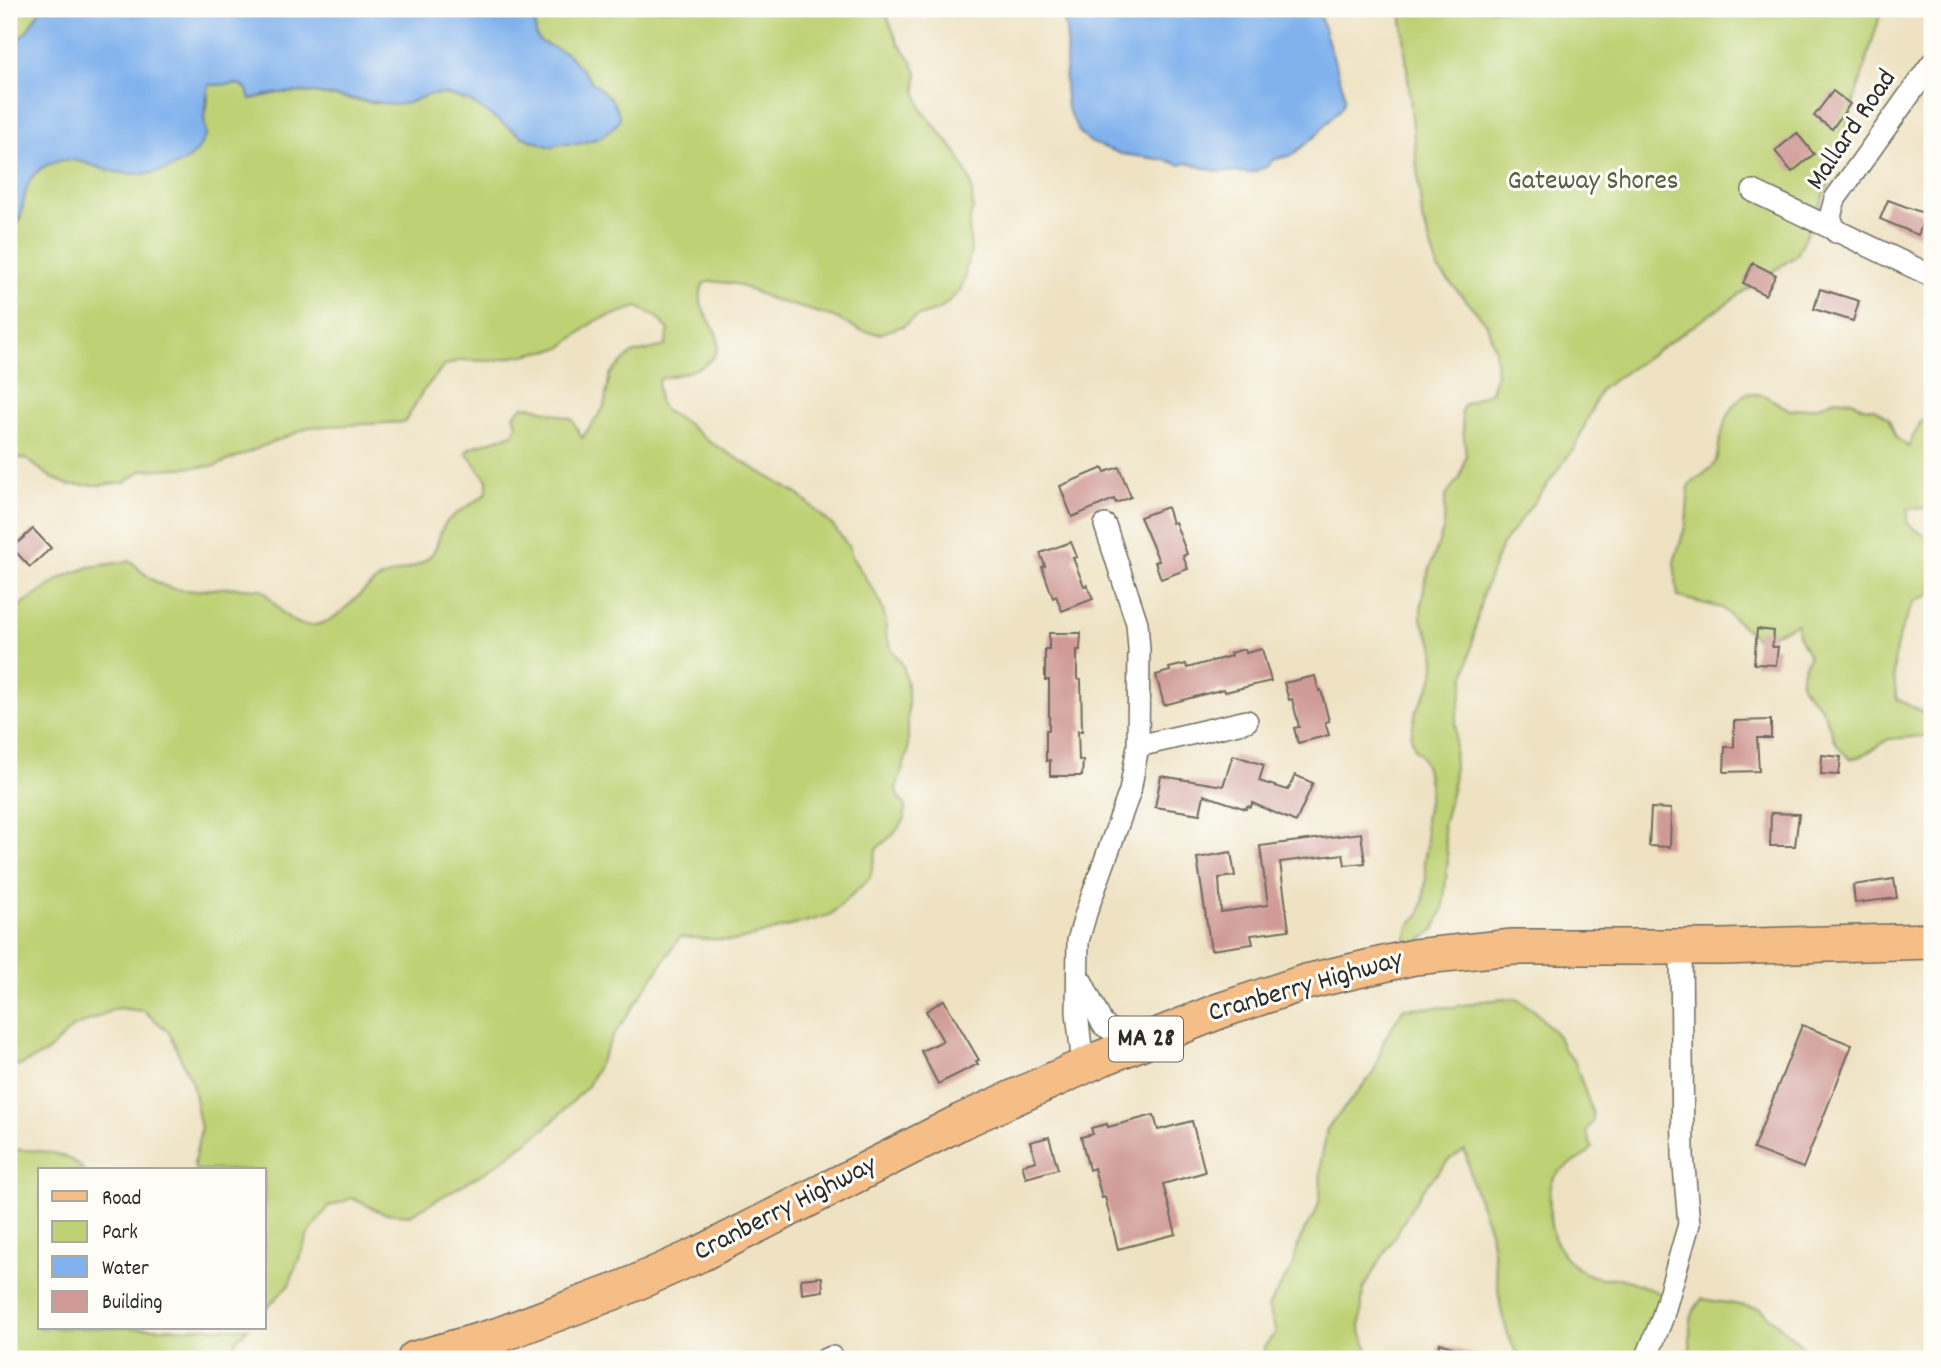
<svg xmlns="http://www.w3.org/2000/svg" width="1941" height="1368" viewBox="0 0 1941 1368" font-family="Dekko,sans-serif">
	<rect width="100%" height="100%" fill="#fdfcf7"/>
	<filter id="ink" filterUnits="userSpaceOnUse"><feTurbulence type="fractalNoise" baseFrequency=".0143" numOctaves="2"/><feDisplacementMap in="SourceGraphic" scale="14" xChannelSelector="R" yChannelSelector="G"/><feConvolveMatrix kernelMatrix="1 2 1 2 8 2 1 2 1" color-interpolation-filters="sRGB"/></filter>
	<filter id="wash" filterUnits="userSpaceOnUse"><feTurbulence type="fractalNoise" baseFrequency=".00686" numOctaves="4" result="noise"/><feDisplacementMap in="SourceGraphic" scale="28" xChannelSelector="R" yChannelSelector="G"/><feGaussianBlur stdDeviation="1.57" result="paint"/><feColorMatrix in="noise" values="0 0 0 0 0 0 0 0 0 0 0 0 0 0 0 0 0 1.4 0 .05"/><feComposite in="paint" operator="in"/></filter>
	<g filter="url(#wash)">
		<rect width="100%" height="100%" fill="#eee2c2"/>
		<!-- green -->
		<g fill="#bed174" stroke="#747e50" stroke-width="2">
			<polygon points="13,9 41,9 26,32 9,48 9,15"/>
			<path d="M549 9H887L886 14 898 43 911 59 917 73 916 90 922 110 957 153 971 182 973 207 969 225 971 252 965 270 966 276 959 292 940 309 916 317 903 326 879 334 859 330 834 317 774 300 736 284 711 281 703 284C697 302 703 310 712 325 735 364 688 372 660 379L658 384 659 403 665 411 685 422 708 441 799 495 833 526 849 547 853 559 873 589 882 607 886 621V635L892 650 903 665 908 691V752L896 789 898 797 905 805V819L893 835 877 848 870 878 830 915 736 941 680 937 612 1038 588 1086 548 1126 492 1168 410 1215 383 1213 352 1198 328 1207 308 1235 289 1285 264 1311V1170H195L194 1162 201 1129 192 1083 169 1032 144 1011 117 1008 72 1028 46 1053 19 1066 9 1063V613L63 577 89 567 131 561C161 593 180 593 221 588 234 586 248 589 260 589L265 592C275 604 285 619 300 624 333 633 353 596 376 581 392 571 415 571 429 557 440 547 437 534 445 524 452 513 476 504 487 492V480L466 452 470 448 513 434 517 424 514 415 522 407 530 406 572 419 582 438 604 407 610 374 631 354 665 346 669 330 656 316 637 307 595 321 561 348 491 361 461 360 444 366 423 391 405 422 310 427 215 466 143 470 125 482 102 485H69L52 478 26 459 9 457V235L15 229 20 220 28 181 44 166 62 160 75 159 109 171 198 150 202 140 206 136 204 116 208 101 207 92 209 85 238 84 246 88 251 99 278 93 307 92 372 103H408L427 95 446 94 471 102 523 137 560 144H578L593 140 601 137 617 123 612 100 592 82 568 54 541 42 536 36 535 25Z"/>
			<polygon points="1401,9 1882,9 1829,185 1797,255 1601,389 1575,447 1502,545 1482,596 1456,720 1453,786 1443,826 1448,859 1443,909 1434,930 1419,941 1407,944 1406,938 1410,924 1419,915 1423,902 1426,878 1424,861 1427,845 1425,820 1430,789 1426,768 1420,754 1415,749 1411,736 1416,711 1430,686 1435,668 1434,646 1421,619 1421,609 1425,582 1444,527 1445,499 1450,489 1460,478 1466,455 1461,410 1465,404 1491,392 1497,372 1495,350 1487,324 1438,269 1422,217"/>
			<path d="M1747 393 1764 395 1790 410 1817 407 1835 399 1852 401 1863 407 1874 409 1888 418 1896 437 1908 447 1921 421 1932 418V508L1908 509 1907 523 1932 541V594L1914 601C1897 636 1889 659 1897 699L1932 717V735L1889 739 1862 756 1851 759C1831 746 1833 727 1821 708 1816 699 1803 693 1801 682 1799 674 1806 664 1809 656L1798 635 1797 624 1758 640 1722 608 1678 597 1674 562 1686 524 1689 485C1696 479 1711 470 1715 463 1718 456 1718 448 1720 441 1724 424 1731 402 1747 393Z"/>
			<path d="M1515 998 1534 1010 1558 1036 1564 1051 1574 1060 1593 1114V1121L1586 1131 1592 1148C1584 1161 1562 1164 1554 1178 1548 1188 1550 1205 1550 1216 1551 1244 1569 1270 1597 1277 1604 1279 1611 1277 1619 1278 1634 1281 1650 1290 1665 1295L1648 1359H1533L1516 1352 1508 1335 1501 1309 1490 1231 1472 1181 1465 1150 1450 1159 1423 1189 1363 1289 1360 1328 1371 1359H1265L1264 1347 1276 1332 1268 1307 1292 1267 1300 1239 1308 1224 1314 1217 1320 1199 1321 1161 1327 1129 1374 1072 1384 1040 1404 1008 1454 1007 1483 1001Z"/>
			<path d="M9 1149C36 1151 64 1149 84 1170H40V1328H248L237 1339 230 1359H9Z"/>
			<path d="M1702 1299 1759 1308 1817 1359H1691C1690 1339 1686 1314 1702 1299Z"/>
		</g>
		<!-- water -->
		<g fill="#81b2ed" stroke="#566e8c" stroke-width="2">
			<path d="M41 9H549L535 25 536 36 541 42 568 54 592 82 612 100 620 116 618 123 601 137 578 144H560L550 147 523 137 471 102 446 94 427 95 408 103 395 105 307 92 278 93 250 99 246 88 238 84 209 85 204 116 206 136C201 141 202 144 198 150 193 157 180 165 171 168 151 176 128 175 107 170 85 164 68 153 45 166 15 182 31 215 9 235V49L26 32Z"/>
			<polygon points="1062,9 1312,9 1320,16 1342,85 1345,98 1342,107 1314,137 1292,155 1273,160 1266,167 1250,173 1216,171 1187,163 1180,165 1166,160 1121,154 1090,142 1079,132 1067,108 1065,88 1067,37"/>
		</g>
		<g id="blocks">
			<!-- building -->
			<g fill="#d09b97">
				<polygon points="1833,91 1850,104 1832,129 1814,116"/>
				<polygon points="1797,133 1814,154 1792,172 1775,151"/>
				<polygon points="1888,200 1926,214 1918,235 1880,219"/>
				<polygon points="1753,263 1776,275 1765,295 1743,283"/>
				<polygon points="1820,289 1859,301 1853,321 1814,309"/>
				<polygon points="1119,467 1131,497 1116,503 1114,499 1072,517 1060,486 1103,468 1105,472"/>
				<polygon points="1167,507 1172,523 1175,522 1187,554 1183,556 1188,569 1161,579 1155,562 1159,561 1140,517"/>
				<polygon points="33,529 51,548 30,567 12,548"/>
				<polygon points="1071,542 1077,557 1073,558 1084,586 1087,585 1093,599 1062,611 1056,596 1053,598 1042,567 1045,566 1040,553"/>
				<polygon points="1757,629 1774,631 1772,647 1778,647 1776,665 1754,664"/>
				<polygon points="1049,633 1081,633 1080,650 1077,650 1077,679 1081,680 1082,731 1078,731 1079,760 1083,760 1082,776 1050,776 1050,760 1046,761 1046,730 1049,730 1049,680 1045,680 1045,649 1049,649"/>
				<polygon points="1245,649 1246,653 1262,649 1271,681 1225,692 1224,689 1164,705 1156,675 1170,671 1169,668 1186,664 1187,668 1201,664 1231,656 1230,653"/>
				<polygon points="1315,676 1319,691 1321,690 1329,721 1325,722 1329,735 1298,743 1294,728 1299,727 1292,699 1289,700 1284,683"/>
				<polygon points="1771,720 1771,738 1757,738 1759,771 1724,772 1725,747 1734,747 1734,721"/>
				<polygon points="1233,755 1264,765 1259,781 1288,790 1295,775 1313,783 1296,822 1252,803 1251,807 1247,806 1246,809 1204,795 1200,814 1155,807 1161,776 1223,786"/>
				<polygon points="1822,755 1841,757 1839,775 1821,774"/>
				<polygon points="1651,808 1671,809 1670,847 1649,846"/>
				<polygon points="1771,813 1799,814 1795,846 1770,846"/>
				<polygon points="1361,833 1365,863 1345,865 1343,854 1280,862 1289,930 1251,935 1253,944 1211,950 1197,858 1231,852 1235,876 1219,878 1221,912 1268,905 1260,846"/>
				<polygon points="1894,879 1897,898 1855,903 1853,885"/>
				<polygon points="944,1000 979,1060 976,1061 978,1064 938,1084 921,1051 943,1041 926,1011"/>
				<polygon points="1802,1025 1852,1045 1803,1168 1753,1149"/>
				<polygon points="1154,1115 1158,1130 1192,1121 1205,1172 1163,1184 1176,1234 1118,1249 1105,1197 1102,1198 1094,1168 1089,1170 1081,1137 1093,1134 1091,1128 1107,1124 1108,1127"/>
				<polygon points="1049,1137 1058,1169 1026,1178 1022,1165 1036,1161 1030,1142"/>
				<polygon points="822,1277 823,1291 802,1294 801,1279"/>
				<polygon points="1440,1343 1480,1357 1479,1359 1434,1359"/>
			</g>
		</g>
	</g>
	<g filter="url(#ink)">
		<use href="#blocks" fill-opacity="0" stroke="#6f6b60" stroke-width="2"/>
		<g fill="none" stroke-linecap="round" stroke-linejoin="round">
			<!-- minor casing -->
			<g stroke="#6f6b60" stroke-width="24">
				<g id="minor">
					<polyline points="1753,191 1932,276"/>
					<polyline points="1836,232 1830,217 1835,199 1932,63"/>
					<polyline points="1138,746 1247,721"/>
					<polyline points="1082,982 1103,1025 1135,1043"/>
					<polyline points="1083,1066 1077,1012 1078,941 1086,913 1130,791 1138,746 1139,649 1137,623 1105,525"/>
					<polyline points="826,1359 832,1357"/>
					<polyline points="1646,1359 1662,1319 1689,1224 1683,1155 1681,947"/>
				</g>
			</g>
			<!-- primary casing -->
			<g stroke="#6f6b60" stroke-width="38">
				<polyline id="primary" points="415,1359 499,1335 624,1288 700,1254 962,1121 1102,1058 1219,1011 1306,982 1414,957 1513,947 1722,947 1932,941"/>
			</g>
			<!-- minor -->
			<use href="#minor" stroke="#fff" stroke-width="21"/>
			<!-- primary -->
			<use href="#primary" stroke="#f6be87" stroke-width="35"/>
		</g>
	</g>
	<g text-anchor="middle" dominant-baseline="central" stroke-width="6" stroke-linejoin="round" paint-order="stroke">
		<!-- shield labels -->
		<rect fill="#fdfcf7" stroke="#6a6a68" stroke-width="2" x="1109" y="1016.5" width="74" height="45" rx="5"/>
		<g font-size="26" font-weight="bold" fill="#2b2b2b">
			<text x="1146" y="1039">MA 28</text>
		</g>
		<!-- street labels -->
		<g font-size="28" fill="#2b2b2b" stroke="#fdfcf7">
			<text transform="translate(1853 131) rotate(-56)">Mallard Road</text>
			<text transform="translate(1306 988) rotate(-16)">Cranberry Highway</text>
			<text transform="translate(786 1210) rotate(-27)">Cranberry Highway</text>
		</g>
		<!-- park labels -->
		<g font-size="28" fill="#575d41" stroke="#fdfcf7">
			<text x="1593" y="183">Gateway Shores</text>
		</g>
	</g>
	<!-- margin -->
	<rect width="1941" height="1368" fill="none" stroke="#fdfcf7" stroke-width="35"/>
	<!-- legend -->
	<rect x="38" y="1168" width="228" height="161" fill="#fdfcf7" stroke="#a9a8a5" stroke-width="2"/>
	<rect x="52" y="1191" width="35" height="10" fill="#f6be87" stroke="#a9a8a5" stroke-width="2"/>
	<text x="102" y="1204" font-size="21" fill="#2b2b2b">Road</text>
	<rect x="52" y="1221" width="35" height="21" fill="#bed174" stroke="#a9a8a5" stroke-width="2"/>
	<text x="102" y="1238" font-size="21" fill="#2b2b2b">Park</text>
	<rect x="52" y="1256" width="35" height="21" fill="#81b2ed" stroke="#a9a8a5" stroke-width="2"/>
	<text x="102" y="1274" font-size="21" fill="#2b2b2b">Water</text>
	<rect x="52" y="1291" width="35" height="21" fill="#d09b97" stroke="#a9a8a5" stroke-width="2"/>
	<text x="102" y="1308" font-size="21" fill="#2b2b2b">Building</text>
</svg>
